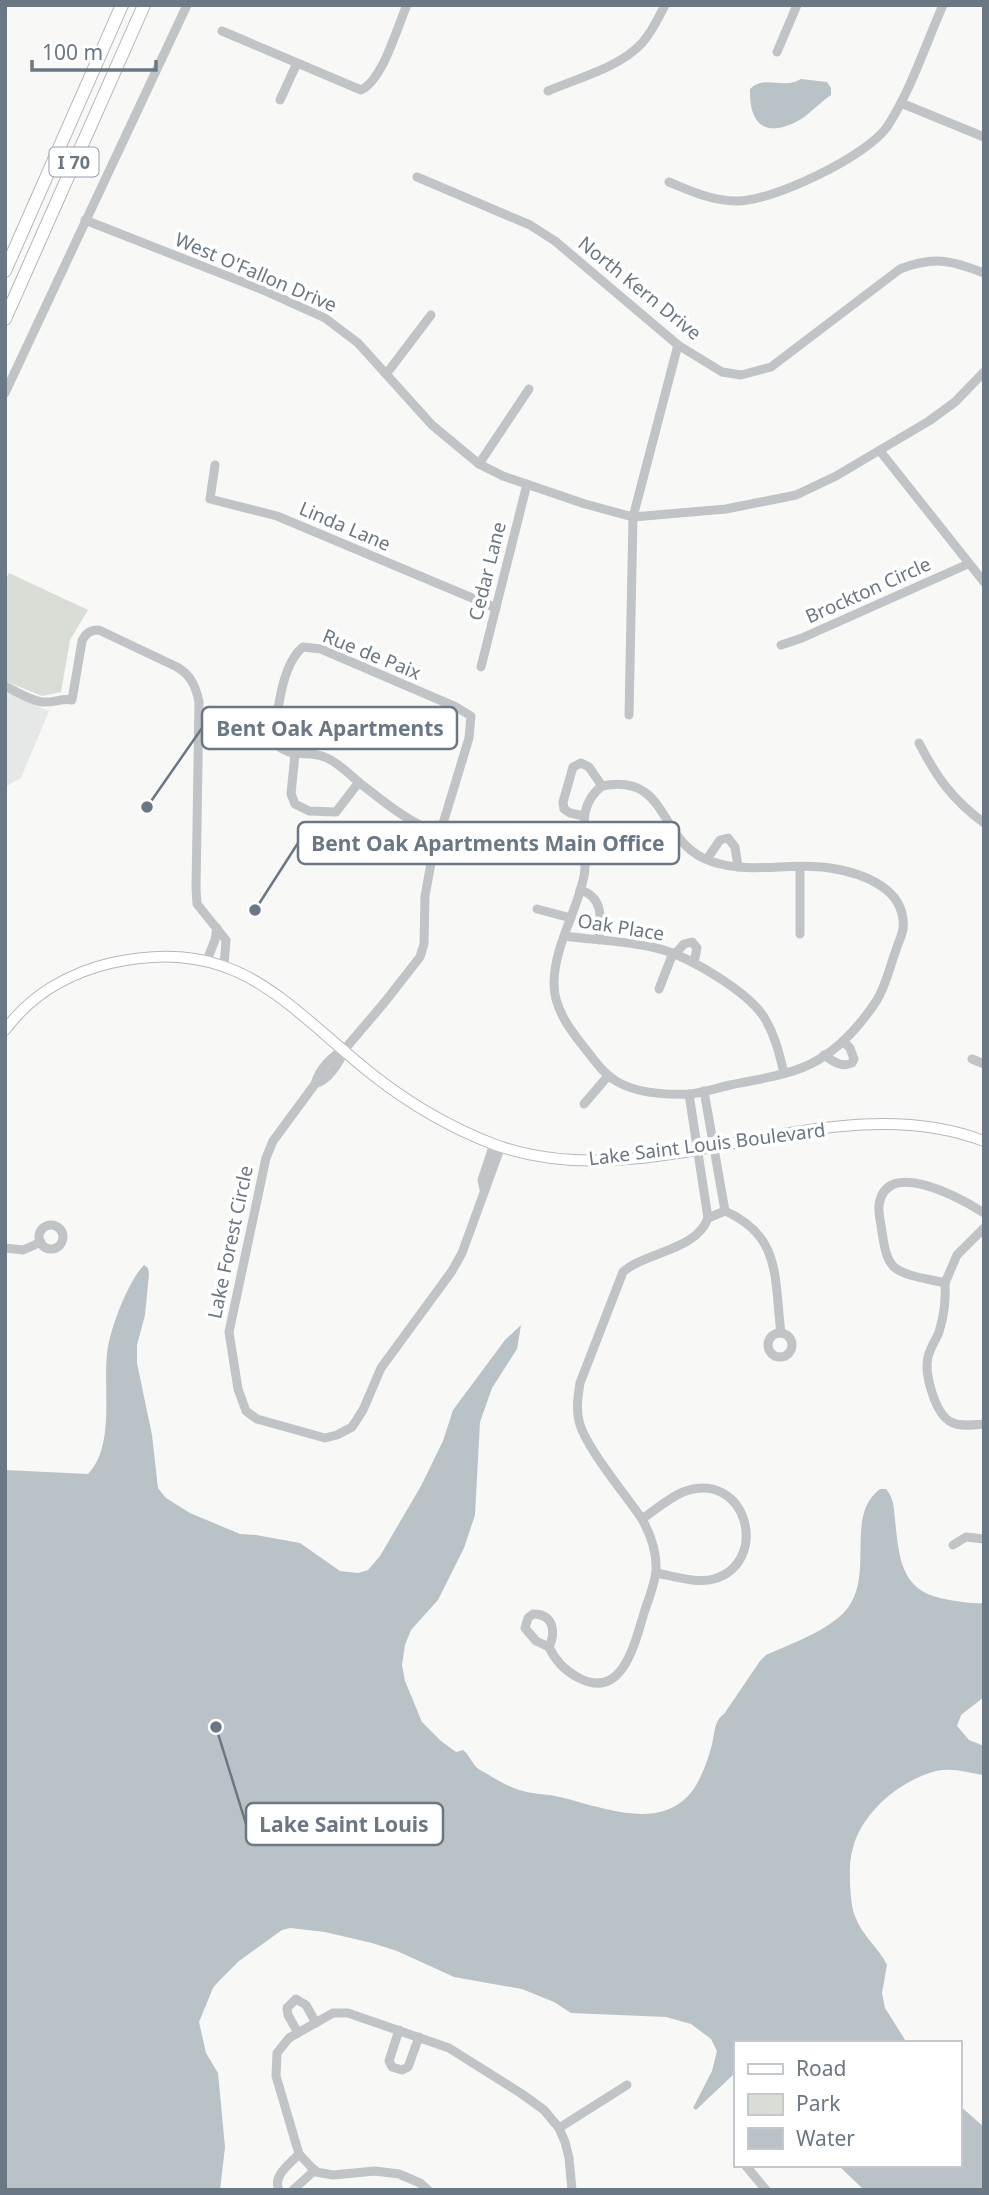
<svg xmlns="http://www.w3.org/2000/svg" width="989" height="2195" viewBox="0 0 989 2195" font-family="'Noto Sans',sans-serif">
	<rect width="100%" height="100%" fill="#f8f8f6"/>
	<!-- built -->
	<polygon fill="#e6e7e7" points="5,692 49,711 21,778 5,787"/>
	<!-- green -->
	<polygon fill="#d8ddd6" points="9,573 88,610 70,640 61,692 42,696 5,681 5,581"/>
	<!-- water -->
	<g fill="#b9c3c7">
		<path d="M801 79 827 82 831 88V95C819 103 808 116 796 122 763 138 749 122 750 89 765 74 784 90 801 79Z"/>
		<path d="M144 1265 148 1268 149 1274 145 1315 137 1345V1363L152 1435 158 1488 166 1498 190 1513 240 1534 256 1535 300 1543 340 1571 358 1573 368 1570 380 1556 421 1486 443 1441 453 1410 505 1340 521 1325 517 1349 492 1388 480 1422 475 1515 464 1548 438 1600 411 1630 405 1645 402 1665 405 1681 422 1722 441 1741 456 1752 463 1750C470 1755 472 1765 480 1770 493 1777 509 1788 523 1791 533 1794 545 1794 555 1796 595 1804 654 1832 688 1796 699 1785 707 1762 711 1748 715 1736 713 1721 724 1714L760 1661 766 1655C790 1644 817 1635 838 1618 881 1584 841 1518 880 1489H886C894 1498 894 1509 895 1520 899 1555 900 1589 940 1598 955 1601 969 1604 984 1603V1697L961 1715 957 1726 969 1740 984 1746V1775C968 1773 952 1767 936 1771 901 1780 862 1812 853 1848 849 1860 850 1872 850 1885 851 1895 851 1906 855 1916 862 1936 879 1948 887 1965L882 1993 885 2008 907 2043H735V2073L696 2110 693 2108 712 2071 717 2051 711 2039 691 2024 666 2017 571 2013 554 2002 522 1989 454 1977 397 1951 372 1943 325 1932 290 1928 282 1930 239 1961 219 1981 213 1988 199 2022 206 2053 218 2073 225 2147 220 2190H5V1470L88 1474C115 1446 103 1390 107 1354 109 1331 128 1281 144 1265Z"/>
		<polygon points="959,2105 984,2127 984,2190 864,2190 838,2165 959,2165"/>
	</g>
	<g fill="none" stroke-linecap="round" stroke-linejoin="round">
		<!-- major casing -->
		<g stroke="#b4b8bc" stroke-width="12">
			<path id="major" d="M5 1030C31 995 69 973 111 963 239 935 284 1004 373 1075 410 1104 449 1127 493 1144 651 1203 827 1081 984 1141"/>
		</g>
		<!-- highway casing -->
		<g stroke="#b3b7ba" stroke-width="14">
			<g id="highway">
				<polyline points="5,271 122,5"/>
				<polyline points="5,319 144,5"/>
			</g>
		</g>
		<!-- minor -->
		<g stroke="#c0c4c7" stroke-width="9">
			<path d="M222 31 361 90C383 80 397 27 407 5"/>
			<polyline points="777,52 797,5"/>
			<path d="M548 91C578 78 619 68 642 43 652 32 658 19 665 5"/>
			<polyline points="280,100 297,63"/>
			<polyline points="901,103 984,137"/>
			<path d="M417 177 530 225 555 241 678 345 722 372 741 375 771 367 900 269C934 256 950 260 984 273"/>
			<path d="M669 182C691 191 712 201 736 201 772 202 867 156 887 127 911 90 925 46 943 5"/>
			<polyline points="85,220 263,290 325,318 358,343 432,425 479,464 503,476 585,504 633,517 726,509 796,495 836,476 929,421 955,402 984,372"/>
			<polyline points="387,373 431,315"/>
			<polyline points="5,393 187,5"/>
			<polyline points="880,451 984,582"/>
			<polyline points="479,464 529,389"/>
			<polyline points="215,465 210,499 277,516 496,608"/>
			<polyline points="781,645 802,638 968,564"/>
			<polyline points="481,667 527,484"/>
			<path d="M5 686C17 692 31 701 43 702 54 703 61 698 72 700L82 641C86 633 90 630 99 630L177 667C191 675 196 687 199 702L196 888 197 904 226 940 224 966"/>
			<polyline points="629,715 633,517 678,345"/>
			<path d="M919 743C937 778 952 799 984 823"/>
			<polyline points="295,754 291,794 295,804 309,811 336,812 359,782"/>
			<path d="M584 816 570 813 564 809 563 802 573 767 581 763 589 767 602 786C667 773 658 836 703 858 743 877 788 861 830 868 863 873 907 889 903 929 902 936 898 943 896 950 890 966 886 985 877 1000 862 1023 842 1046 818 1060 793 1075 759 1079 730 1085 717 1088 702 1093 689 1094 665 1095 636 1093 616 1081 602 1073 593 1058 583 1046 569 1028 554 1008 554 984 554 946 577 912 584 876 590 845 572 808 602 786"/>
			<polyline points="707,859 720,840 728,838 735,847 738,867"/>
			<path d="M580 890C604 897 601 919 599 940"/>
			<polyline points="537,909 571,918"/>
			<polyline points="800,934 800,868"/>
			<path d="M564 936C594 940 626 941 656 948 687 955 747 991 764 1017 775 1035 779 1053 784 1073"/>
			<polyline points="675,954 684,944 692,942 697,948 694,962"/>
			<polyline points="207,960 215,940 217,928"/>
			<polyline points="659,989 673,953"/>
			<path d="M344 1050C331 1056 319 1070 315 1084L273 1141 266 1158 229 1332 238 1389 246 1411 257 1419 325 1438 337 1435 352 1427 363 1410 381 1368 452 1271 462 1253 501 1146"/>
			<path d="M824 1055C833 1061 841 1068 852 1063L854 1059 850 1048 843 1041"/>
			<polyline points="972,1059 984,1064"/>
			<path d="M315 1084C328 1080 340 1063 344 1050L384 1003 420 957 424 944 425 896 431 863 469 738 471 716 456 707 321 649 303 647C281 665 278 712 273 741 292 762 306 748 327 758 340 764 350 775 361 784 388 805 407 821 439 834"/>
			<polyline points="704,1091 725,1211"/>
			<polyline points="584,1104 608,1076"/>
			<polyline points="484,1189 482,1180 494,1144"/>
			<path d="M984 1213C962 1199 886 1156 879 1205 878 1213 881 1223 882 1232 884 1243 885 1258 894 1267 906 1277 930 1279 945 1283L957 1255 984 1228"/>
			<path d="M708 1218 725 1211C782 1236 774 1279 781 1333"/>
			<circle cx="51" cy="1237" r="12"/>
			<polyline points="5,1248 23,1250 41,1242"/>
			<path d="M945 1283C946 1298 944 1316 939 1332 936 1340 930 1348 928 1357 924 1373 935 1414 951 1422 960 1427 974 1425 984 1424"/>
			<circle cx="780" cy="1345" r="12"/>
			<path d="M642 1519C655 1510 669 1498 683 1492 747 1468 771 1562 714 1579 697 1584 673 1576 656 1573"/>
			<polyline points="953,1545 966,1537 984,1539"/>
			<path d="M533 1614C554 1614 556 1632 549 1647L536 1641 525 1628 528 1618Z"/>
			<path d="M549 1647C555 1660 565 1671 579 1678 623 1701 635 1642 644 1613 648 1600 655 1584 656 1571 657 1552 651 1535 642 1519 626 1495 585 1447 579 1421 576 1409 578 1396 580 1383L623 1272C647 1251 696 1251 708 1218L689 1094"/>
			<polyline points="399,2030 389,2061 392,2067 402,2070 408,2067 419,2037"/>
			<polyline points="298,2033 288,2015 287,2008 296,1999 306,2005 316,2023"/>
			<polyline points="559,2128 627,2085"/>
			<polyline points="746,2166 766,2190"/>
			<path d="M279 2190C272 2176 290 2164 299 2154"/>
			<polyline points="293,2190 315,2170"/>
			<polyline points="428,2190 420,2183 399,2174 375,2171 333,2175 316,2172 299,2154 276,2076 277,2053 289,2038 333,2013 348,2013 449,2048 522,2094 544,2110 559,2128 565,2142 569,2158 572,2190"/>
		</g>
		<!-- major -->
		<use href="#major" stroke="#fff" stroke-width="10"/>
		<!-- highway -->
		<use href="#highway" stroke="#fff" stroke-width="12"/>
	</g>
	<g text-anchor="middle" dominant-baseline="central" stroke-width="7" stroke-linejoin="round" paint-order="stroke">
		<!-- shield labels -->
		<rect fill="#fff" stroke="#97a0aa" stroke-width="2" x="49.5" y="147.5" width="49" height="29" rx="5"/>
		<g font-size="18" font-weight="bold" fill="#6a7885">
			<text x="74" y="162">I 70</text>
		</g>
		<!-- street labels -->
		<g font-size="19" fill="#6a7885" stroke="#fff">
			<text transform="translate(256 272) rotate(23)">West O'Fallon Drive</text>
			<text transform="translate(640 288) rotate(39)">North Kern Drive</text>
			<text transform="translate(345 526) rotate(23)">Linda Lane</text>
			<text transform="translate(487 571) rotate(-76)">Cedar Lane</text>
			<text transform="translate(868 590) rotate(-24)">Brockton Circle</text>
			<text transform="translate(372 654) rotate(22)">Rue de Paix</text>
			<text transform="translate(621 927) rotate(9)">Oak Place</text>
			<text transform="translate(707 1144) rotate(-7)">Lake Saint Louis Boulevard</text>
			<text transform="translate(230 1242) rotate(-78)">Lake Forest Circle</text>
		</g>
	</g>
	<!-- callouts -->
	<path fill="none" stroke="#6a7885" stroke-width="2.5" d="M147 807L202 728M255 910L298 843M216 1727L246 1824"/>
	<g fill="#6a7885" stroke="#fff" stroke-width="2.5">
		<circle cx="147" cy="807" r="7"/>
		<circle cx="255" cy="910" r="7"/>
		<circle cx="216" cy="1727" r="7"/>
	</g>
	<g fill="#fff" stroke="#6a7885" stroke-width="2.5">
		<rect x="202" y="707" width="255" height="42" rx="7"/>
		<rect x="298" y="822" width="381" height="42" rx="7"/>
		<rect x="246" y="1803" width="197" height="42" rx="7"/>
	</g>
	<g font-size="21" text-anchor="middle" font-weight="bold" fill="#6a7885">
		<text x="330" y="736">Bent Oak Apartments</text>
		<text x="488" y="851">Bent Oak Apartments Main Office</text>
		<text x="344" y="1832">Lake Saint Louis</text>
	</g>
	<!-- border -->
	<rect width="989" height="2195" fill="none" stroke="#6a7885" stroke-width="14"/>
	<!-- legend -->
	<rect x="734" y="2041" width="228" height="126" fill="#ffffff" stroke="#c3c9ce" stroke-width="2"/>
	<rect x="748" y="2064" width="35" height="10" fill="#ffffff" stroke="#c3c9ce" stroke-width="2"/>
	<text x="796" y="2076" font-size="21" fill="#6a7885">Road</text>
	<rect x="748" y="2094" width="35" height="21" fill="#d8ddd6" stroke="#c3c9ce" stroke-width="2"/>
	<text x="796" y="2111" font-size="21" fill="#6a7885">Park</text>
	<rect x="748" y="2128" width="35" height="21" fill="#b9c3c7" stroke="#c3c9ce" stroke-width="2"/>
	<text x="796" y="2146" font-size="21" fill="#6a7885">Water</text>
	<!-- scale -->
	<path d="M32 60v10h124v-10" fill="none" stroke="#6a7885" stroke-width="3.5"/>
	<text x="42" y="60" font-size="21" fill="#6a7885" stroke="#ffffff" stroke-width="5" paint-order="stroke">100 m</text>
</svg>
